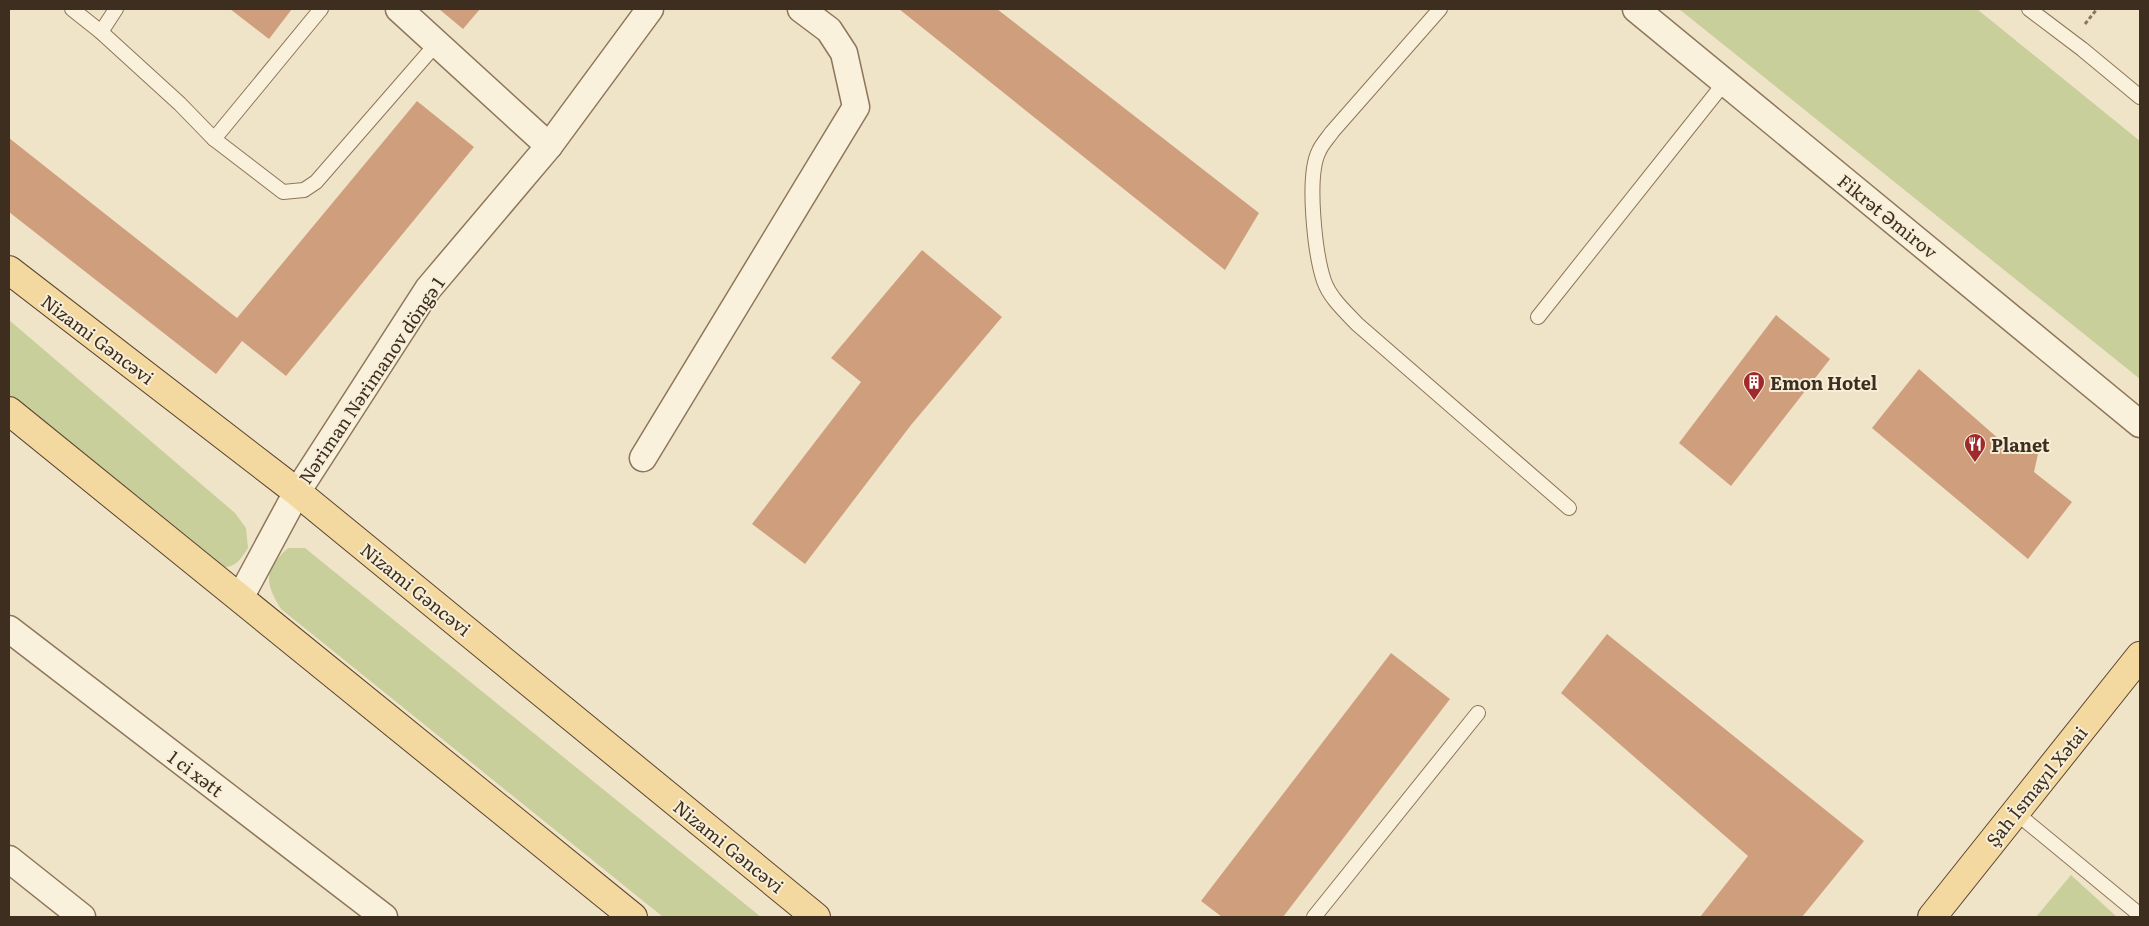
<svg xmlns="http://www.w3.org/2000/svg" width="2149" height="926" viewBox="0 0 2149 926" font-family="Literata,serif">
	<rect width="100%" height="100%" fill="#f0e4c8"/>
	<!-- green -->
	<g fill="#c9cf9b">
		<polygon points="1679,9 1977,9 2140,141 2140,379"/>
		<path d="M9 320 235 513 246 528 248 548C240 560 235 569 219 567L9 399Z"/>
		<path d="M288 548H305L761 917H663L281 609C264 582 264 570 288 548Z"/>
		<polygon points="2071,875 2117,917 2036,917"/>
	</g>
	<!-- building -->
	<g fill="#cf9f7d">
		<polygon points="230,9 292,9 269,39"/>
		<polygon points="439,9 480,9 463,29"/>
		<polygon points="899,9 997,9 1259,213 1225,270"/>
		<polygon points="417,101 474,147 286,376 242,341 216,374 9,212 9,138 237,318"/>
		<polygon points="922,250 1002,317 911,425 805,564 752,524 861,382 831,358"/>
		<polygon points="1776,315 1830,359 1731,486 1679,443"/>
		<polygon points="1919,369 2008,447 2020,442 2038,454 2034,472 2072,502 2028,559 1872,428"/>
		<polygon points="1607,634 1864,841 1802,917 1700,917 1748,856 1561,693"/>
		<polygon points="1391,653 1450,699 1283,917 1222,917 1201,901"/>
	</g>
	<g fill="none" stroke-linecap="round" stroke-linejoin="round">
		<!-- lane casing -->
		<g stroke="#8d765c" stroke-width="16">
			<g id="lane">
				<polyline points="72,9 101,32 180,104 214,139 283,192 304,190 316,182 437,43"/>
				<path d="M1440 9 1332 132C1328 138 1322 144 1319 151 1306 176 1315 254 1324 281 1330 298 1345 311 1357 324L1569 508"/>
				<polyline points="2029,9 2082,49 2140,97"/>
				<polyline points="101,32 116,9"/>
				<polyline points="214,139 321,9"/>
				<polyline points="1538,317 1725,82"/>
				<polyline points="2015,812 2140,915"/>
				<polyline points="1314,917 1478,713"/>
			</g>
		</g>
		<!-- street casing -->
		<g stroke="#8d765c" stroke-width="29">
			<g id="street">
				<polyline points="399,9 549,146"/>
				<polyline points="1636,9 2140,424"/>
				<polyline points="643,458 856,107 844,53 829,30 801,9"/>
				<polyline points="240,598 297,492 428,289 549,146 650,9"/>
				<polyline points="9,629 384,917"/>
				<polyline points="9,859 82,917"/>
			</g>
		</g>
		<!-- primary casing -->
		<g stroke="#5b4430" stroke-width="30">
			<g id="primary">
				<polyline points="9,270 297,492 816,917"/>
				<polyline points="9,411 633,917"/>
				<polyline points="1932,917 2140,656"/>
			</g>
		</g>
		<!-- path -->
		<polyline stroke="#8d765c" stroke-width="3" stroke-dasharray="4 2.5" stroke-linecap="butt" points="2085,24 2097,9"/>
		<!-- lane -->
		<use href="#lane" stroke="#faf1dc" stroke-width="14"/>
		<!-- street -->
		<use href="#street" stroke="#faf1dc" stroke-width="26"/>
		<!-- primary -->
		<use href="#primary" stroke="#f3d9a0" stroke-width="28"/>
	</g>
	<!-- icons -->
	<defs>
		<g id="building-pin" transform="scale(1.125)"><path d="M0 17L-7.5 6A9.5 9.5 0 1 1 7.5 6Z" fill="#9e2a2b" stroke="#f7eed8"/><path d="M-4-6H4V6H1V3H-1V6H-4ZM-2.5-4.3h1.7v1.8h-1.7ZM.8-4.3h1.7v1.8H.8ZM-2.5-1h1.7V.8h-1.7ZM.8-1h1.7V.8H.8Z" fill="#fff"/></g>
		<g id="restaurant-pin" transform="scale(1.125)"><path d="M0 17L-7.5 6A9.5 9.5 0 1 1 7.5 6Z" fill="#9e2a2b" stroke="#f7eed8"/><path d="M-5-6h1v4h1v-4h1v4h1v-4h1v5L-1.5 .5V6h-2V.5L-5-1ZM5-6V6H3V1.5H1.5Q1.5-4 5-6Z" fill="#fff"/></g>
	</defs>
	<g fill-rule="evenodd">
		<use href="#building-pin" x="1754" y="382"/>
		<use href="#restaurant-pin" x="1975" y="444"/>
	</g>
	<g text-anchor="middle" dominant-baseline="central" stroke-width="4" stroke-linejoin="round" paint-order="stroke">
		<!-- street labels -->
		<g font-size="18" fill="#3d2e20" stroke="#f7eed8">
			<text transform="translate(1888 216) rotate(39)">Fikrət Əmirov</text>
			<text transform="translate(98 339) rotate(37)">Nizami Gəncəvi</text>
			<text transform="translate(371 380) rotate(-56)">Nəriman Nərimanov döngə 1</text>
			<text transform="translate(416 589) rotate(39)">Nizami Gəncəvi</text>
			<text transform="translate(196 773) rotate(37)">1 ci xətt</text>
			<text transform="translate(2036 786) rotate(-51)">Şah İsmayıl Xətai</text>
			<text transform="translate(729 846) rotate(39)">Nizami Gəncəvi</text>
		</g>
		<!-- poi labels -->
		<g font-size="18" font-weight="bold" fill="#3d2e20" stroke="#f7eed8" text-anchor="start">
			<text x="1770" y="382">Emon Hotel</text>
			<text x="1991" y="444">Planet</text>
		</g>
	</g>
	<!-- border -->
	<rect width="2149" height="926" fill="none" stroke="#3d2e20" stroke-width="20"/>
</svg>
